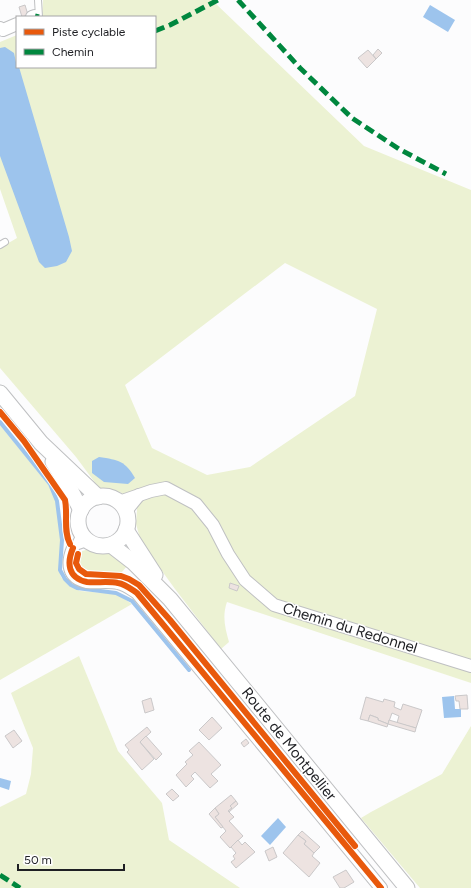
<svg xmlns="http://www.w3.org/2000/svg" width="471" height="888" viewBox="0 0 471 888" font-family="Figtree,sans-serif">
	<rect width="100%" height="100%" fill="#fcfcfd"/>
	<!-- grass -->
	<g fill="#ecf2d3" fill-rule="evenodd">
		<path d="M43 0H218L214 2 364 146 471 190V683L227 602C222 616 225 628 229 642L221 649 175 589 141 542 136 524 137 509 122 493 99 488 76 457 0 368V248L17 238 0 189V42L17 35V67H155V17H42ZM285 263 377 309 355 396 250 467 207 475 152 448 125 385Z"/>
		<polygon points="0,425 48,484 56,500 61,544 59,570 61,577 69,585 80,591 117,594 132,604 0,680"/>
		<path d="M90 549 113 554 128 565 121 573C108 572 86 575 79 563L82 555V551Z"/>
		<polygon points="79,656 118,751 162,803 169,840 240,888 0,888 0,807 26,794 31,774 33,748 11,693"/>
		<polygon points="471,726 471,888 420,888 361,818 371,812 442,774"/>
	</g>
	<!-- water -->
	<g fill="#9dc4ed">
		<polygon points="430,5 455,20 448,32 423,17"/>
		<polygon points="5,47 14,53 17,67 19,67 69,237 72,251 66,262 57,266 45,268 39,262 0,156 0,48"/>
		<path d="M99 457C119 460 125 461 135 478L128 484 104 482 92 473V461Z"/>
		<polygon points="454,696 455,709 461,709 461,717 444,718 442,697"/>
		<polygon points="0,778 11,781 9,790 0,787"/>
		<polygon points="278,818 286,827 270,845 261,836"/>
	</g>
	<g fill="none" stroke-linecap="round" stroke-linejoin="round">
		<!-- stream -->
		<polyline stroke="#9dc4ed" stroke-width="4" points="0,422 50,484 57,501 62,540 60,570 65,579 71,585 77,588 116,593 132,601 189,670"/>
	</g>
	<!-- building -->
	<g fill="#ede3e1" stroke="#cac8c9">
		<polygon points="25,5 28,15 22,17 19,7"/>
		<polygon points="378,49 382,53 376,59 373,55"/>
		<polygon points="368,50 376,59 367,68 358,58"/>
		<polygon points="230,583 239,586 237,591 229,588"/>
		<polygon points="467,695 468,709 460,709 459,701 456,701 455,696"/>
		<polygon points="366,697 383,702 384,699 395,702 394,707 401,710 403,704 422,710 416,728 397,723 399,716 392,713 388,724 378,720 378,718 370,715 368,721 360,719"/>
		<polygon points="151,698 154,710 145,713 142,701"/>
		<polygon points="370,715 378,718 378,720 388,724 387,727 368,721"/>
		<polygon points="212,717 222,728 209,740 199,730"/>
		<polygon points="389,720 416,728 415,732 388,724"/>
		<polygon points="147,727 151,732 140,742 154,759 142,770 127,752 129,750 125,745"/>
		<polygon points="14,730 22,741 13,748 5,736"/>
		<polygon points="146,736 162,754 156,760 140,742"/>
		<polygon points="246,739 249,743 244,747 241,743"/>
		<polygon points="199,742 221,765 211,774 218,781 210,788 195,772 191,776 194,779 186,787 176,775 187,764 185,762 193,755 189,751"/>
		<polygon points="172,789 179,796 173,801 166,794"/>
		<polygon points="231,795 236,801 230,806 232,808 228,811 234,817 229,821 243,836 230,848 220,837 226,831 215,817 219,814 215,808"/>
		<polygon points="236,801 238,804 229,812 228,811 232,808 230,806"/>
		<polygon points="215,808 219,814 215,817 223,827 221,828 209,814"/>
		<polygon points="302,831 320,847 314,853 304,844 306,841 298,835"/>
		<polygon points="298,835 306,841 304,844 314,853 312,856 320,863 309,877 283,853"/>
		<polygon points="238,840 242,845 245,842 255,852 236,868 231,862 235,859 233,856 236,853 231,847"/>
		<polygon points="273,847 277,857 269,861 265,851"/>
		<polygon points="346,870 354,882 344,888 340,888 333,877"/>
	</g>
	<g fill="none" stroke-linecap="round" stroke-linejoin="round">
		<!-- service casing -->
		<g stroke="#bfc0c2" stroke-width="8">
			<g id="service">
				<polyline points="38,0 39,17"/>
				<polyline points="0,245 5,242"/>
				<polyline points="73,548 90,542"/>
				<polyline points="73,548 81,532"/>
			</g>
		</g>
		<!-- minor casing -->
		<g stroke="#bfc0c2" stroke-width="14">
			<g id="minor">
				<polyline points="32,17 35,16"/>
				<polyline points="0,28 3,30 17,24"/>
				<polyline points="119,502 151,491 166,488 196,504 213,525 228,554 245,580 274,605 471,666"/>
				<polyline points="126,511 139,495"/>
				<path d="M73 548C67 562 67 578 87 582 97 583 108 581 118 583 125 584 131 589 137 593L381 888"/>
			</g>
		</g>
		<!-- tertiary casing -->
		<g stroke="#bfc0c2" stroke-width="17">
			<g id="tertiary">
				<polyline points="0,393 41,443 98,497"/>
				<polyline points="53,462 70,489 81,510"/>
				<circle cx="103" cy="521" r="25"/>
				<polyline points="126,530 155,575"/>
				<polyline points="111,545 133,562 170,599 407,888"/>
			</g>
		</g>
		<!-- service -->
		<use href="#service" stroke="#fff" stroke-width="6"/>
		<!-- minor -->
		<use href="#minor" stroke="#fff" stroke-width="12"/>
		<!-- tertiary -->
		<use href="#tertiary" stroke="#fff" stroke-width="15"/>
		<!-- quiet -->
		<g stroke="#00873e" stroke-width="5" stroke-dasharray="10 5" stroke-linecap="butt">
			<polyline points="238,0 300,68 352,118 399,149 446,174"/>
			<polyline points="35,16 39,17"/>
			<polyline points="155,31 170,25 218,0"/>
			<polyline points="0,875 20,888"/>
		</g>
		<!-- cycleway casing -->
		<g stroke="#fff" stroke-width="8">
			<g id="cycleway">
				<path d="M0 412 24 441 65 500C68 514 63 531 70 544"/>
				<path d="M73 548C67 562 67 578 87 582 97 583 108 581 118 583 125 584 131 589 137 593L381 888"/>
				<polyline points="78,554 76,563 79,569 86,574 121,576 129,579 139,585 170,620 355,846"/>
			</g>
		</g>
		<!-- cycleway -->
		<use href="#cycleway" stroke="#e8590c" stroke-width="6"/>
	</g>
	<g text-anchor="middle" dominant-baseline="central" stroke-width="3" stroke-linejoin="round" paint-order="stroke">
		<!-- street labels -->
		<g font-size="15" fill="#1e1f23" stroke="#fff">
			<text transform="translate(350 628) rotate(17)">Chemin du Redonnel</text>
			<text transform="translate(289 744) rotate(51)">Route de Montpellier</text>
		</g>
	</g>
	<!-- legend -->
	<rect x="16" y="16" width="140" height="52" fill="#ffffff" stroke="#a5a5a7"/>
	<rect x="24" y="29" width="20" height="6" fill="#e8590c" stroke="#a5a5a7"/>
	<text x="52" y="36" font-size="12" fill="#1e1f23">Piste cyclable</text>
	<rect x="24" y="49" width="20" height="6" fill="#00873e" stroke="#a5a5a7"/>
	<text x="52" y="56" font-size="12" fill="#1e1f23">Chemin</text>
	<!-- scale -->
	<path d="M18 864v6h106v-6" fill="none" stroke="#1e1f23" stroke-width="2"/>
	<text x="24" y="864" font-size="12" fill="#1e1f23" stroke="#ffffff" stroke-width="3" paint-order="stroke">50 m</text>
</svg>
